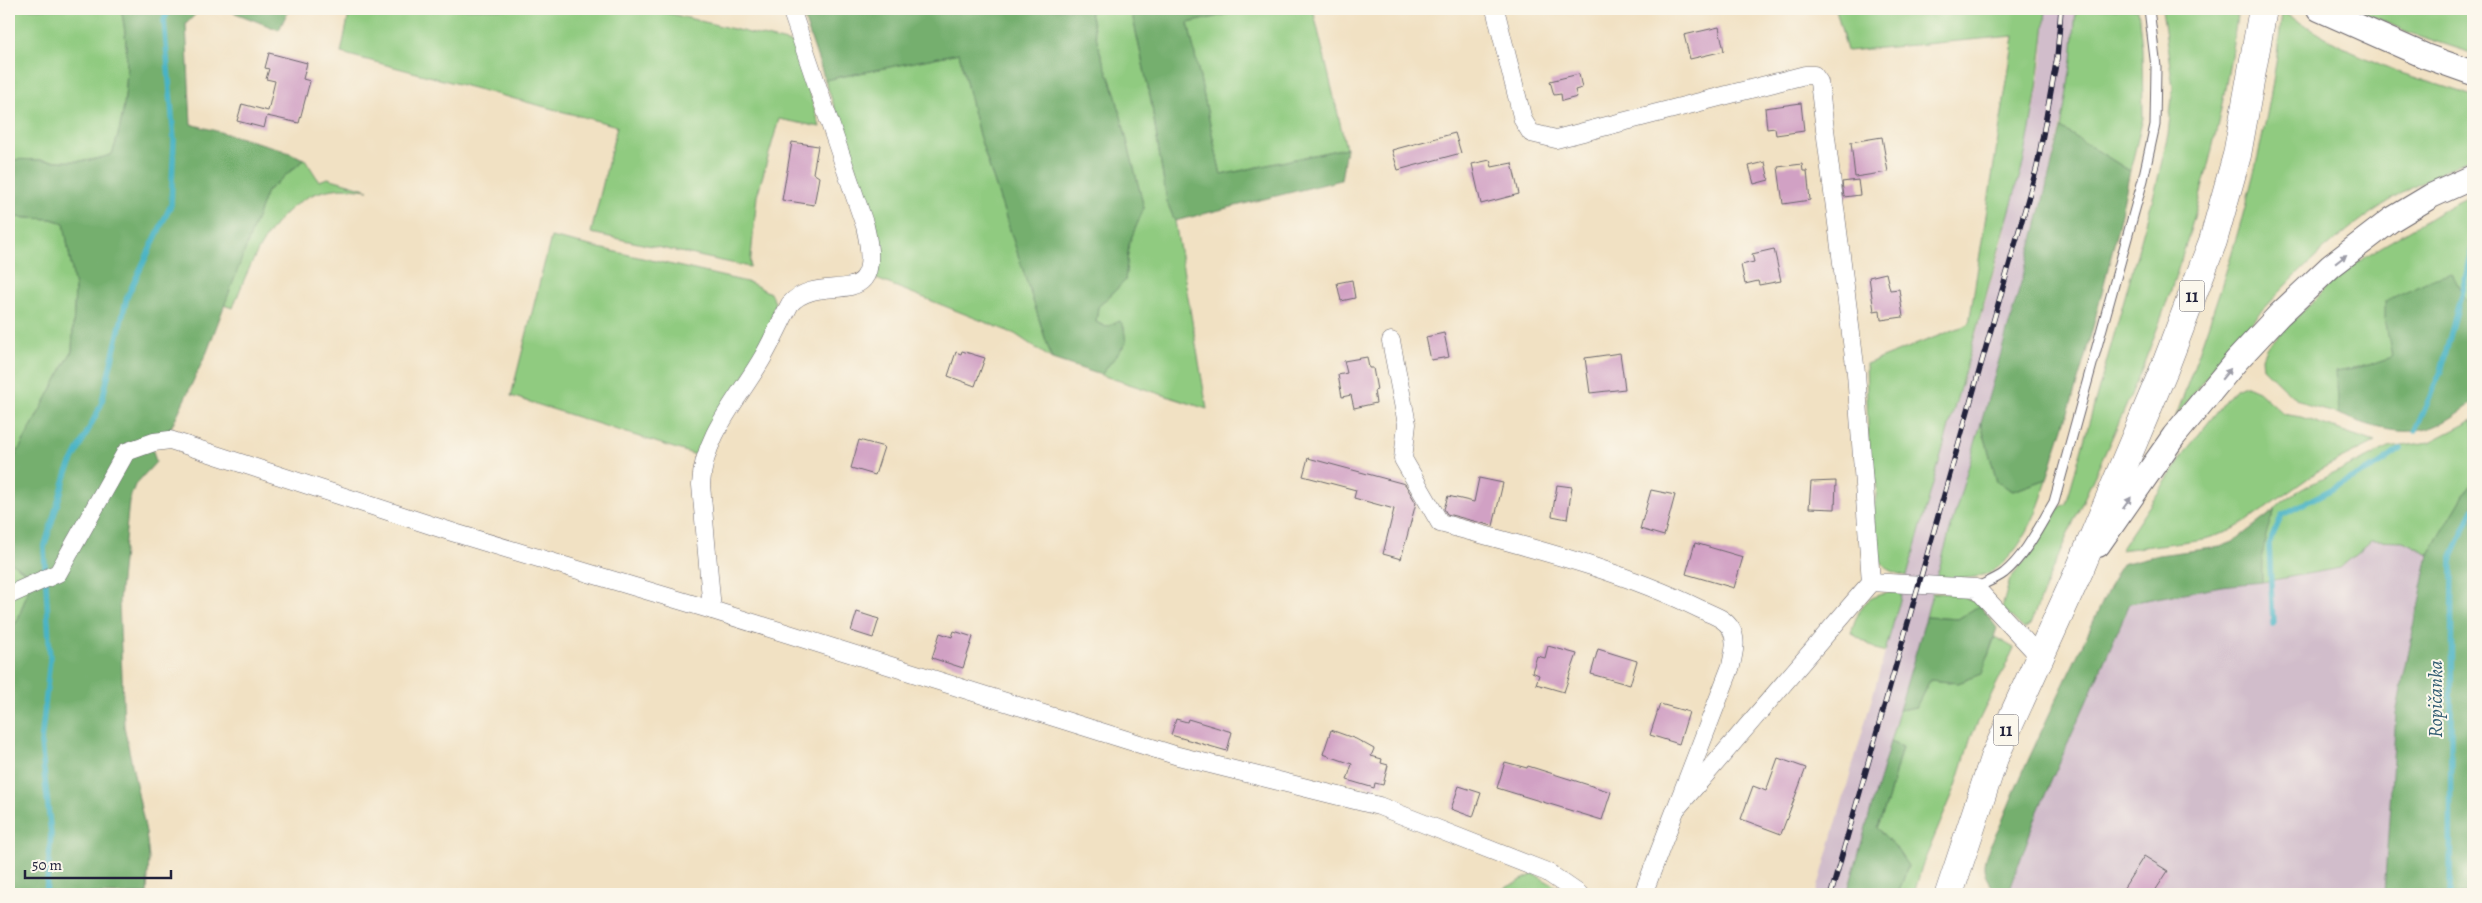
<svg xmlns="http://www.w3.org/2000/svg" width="2482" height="903" viewBox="0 0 2482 903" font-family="Alegreya,serif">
	<rect width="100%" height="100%" fill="#fbf7ec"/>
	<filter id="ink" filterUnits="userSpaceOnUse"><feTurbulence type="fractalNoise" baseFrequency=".02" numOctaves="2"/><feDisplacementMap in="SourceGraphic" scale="10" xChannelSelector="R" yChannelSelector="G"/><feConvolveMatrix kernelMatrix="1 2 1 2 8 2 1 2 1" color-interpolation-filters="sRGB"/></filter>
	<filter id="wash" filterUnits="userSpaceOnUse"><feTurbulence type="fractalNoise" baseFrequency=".0096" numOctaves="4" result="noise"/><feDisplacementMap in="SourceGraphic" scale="20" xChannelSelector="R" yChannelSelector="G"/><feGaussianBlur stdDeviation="1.12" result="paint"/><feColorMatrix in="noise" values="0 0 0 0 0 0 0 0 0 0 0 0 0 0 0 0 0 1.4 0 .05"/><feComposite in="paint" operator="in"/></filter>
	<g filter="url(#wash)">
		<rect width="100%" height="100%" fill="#f1e1c3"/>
		<!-- industrial -->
		<g fill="#d1bdcb">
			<polygon points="2046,9 2076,9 2072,60 2064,111 2032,244 1847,894 1816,894 2004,236 2035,106 2043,56"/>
			<polygon points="2372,540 2403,541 2429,554 2396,714 2384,894 2008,894 2038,811 2130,603 2221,586 2262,582 2340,568"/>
		</g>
		<!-- green -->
		<g fill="#90cb80" stroke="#59765e">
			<path d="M9 9H121C131 54 128 111 112 154 80 168 43 157 9 160Z"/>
			<polygon points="350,9 651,9 795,44 820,127 779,119 757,196 750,267 591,233 617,126 341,53"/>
			<polygon points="1089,9 1131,9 1151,101 1167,202 1175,221 1207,409 1101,375 1126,342 1096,322 1098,307 1125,281 1129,243 1144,208 1115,93 1101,55"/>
			<polygon points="1250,9 1313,9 1346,148 1221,175 1188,23"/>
			<path d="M1836 9H2046C2042 62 2034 112 2023 164L1907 576C1898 574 1885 570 1881 561 1877 553 1872 516 1874 507 1878 492 1878 473 1869 460L1866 364 1969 324 2014 36 1847 51Z"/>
			<polygon points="2076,9 2138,9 2142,48 2143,118 2130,171 2061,128 2072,60"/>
			<path d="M2162 9H2238C2221 139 2184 268 2133 390 2100 468 2060 545 2030 625L2024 629 2002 608 2010 579 2034 550 2060 507 2066 504 2156 187 2168 134 2173 88Z"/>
			<polygon points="2356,9 2473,9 2472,53 2410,33"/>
			<path d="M2282 12 2350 51 2398 72 2473 96V157C2448 169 2423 181 2399 195 2309 248 2239 334 2176 416 2224 285 2269 152 2282 12Z"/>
			<polygon points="959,53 979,135 1052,359 1015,334 874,278 873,227 866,199 825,80"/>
			<path d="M305 159 319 181 328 178 369 190C357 189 346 187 334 189 277 196 251 260 233 308L223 305 267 191Z"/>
			<polygon points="2473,195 2473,304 2465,299 2385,318 2393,357 2369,365 2337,371 2339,414 2309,406 2291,395 2263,368 2262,358 2266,348 2326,288 2366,256 2450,206"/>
			<polygon points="9,217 51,219 64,223 75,288 72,351 9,468"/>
			<path d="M551 237 751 283 770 293 775 302C768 355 720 406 696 455L511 396Z"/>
			<polygon points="2244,385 2258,391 2283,414 2301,417 2375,442 2321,469 2249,520 2230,531 2205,539 2120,550 2188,448 2235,389"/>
			<path d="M2473 420V480L2429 554 2403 541 2372 540 2340 568 2262 582C2261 559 2261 531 2274 511 2289 489 2351 467 2375 454L2388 448 2430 442Z"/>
			<path d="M1981 423 1997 482 2013 491 2047 479C2040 509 2018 562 1986 574 1971 580 1953 578 1936 579Z"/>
			<polygon points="9,561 33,577 17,622 9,628"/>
			<path d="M1889 592 1902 593 1885 652 1876 649 1851 633C1860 608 1861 599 1889 592Z"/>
			<polygon points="1932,593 1959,594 1980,605 1958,619 1926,617"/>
			<polygon points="1995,637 2014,648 1971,737 1956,786 1922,866 1914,894 1898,894 1908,866 1877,828 1888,800 1902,747 1890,742 1899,710 1916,707 1930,680 1958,683 1981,674"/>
			<polygon points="1534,874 1569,894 1508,894 1503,889"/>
		</g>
		<!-- forest -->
		<g fill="#74af6e" stroke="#4b6854">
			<path d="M121 9H201L186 24 191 124 274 147 305 159 267 191 207 352 170 430 152 447 156 462 135 485 129 501 119 601 124 726 146 832 149 858 147 894H9V628L17 622 33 577 9 561V468L72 351 75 288 64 223 51 219 9 217V160C43 157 80 168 112 154 128 111 131 53 121 9Z"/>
			<polygon points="225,9 289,9 279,30"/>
			<polygon points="801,9 1089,9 1101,55 1115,93 1144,208 1129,243 1125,281 1098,307 1096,322 1106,327 1120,321 1124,327 1126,343 1101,375 1052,359 979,135 959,53 825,80"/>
			<polygon points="1131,9 1250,9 1188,23 1221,175 1346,148 1341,180 1175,221 1167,202 1151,101"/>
			<path d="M2061 128 2130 171C2116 239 2099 307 2080 374 2070 409 2057 444 2047 479L2013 491 1997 482 1981 423 2032 244Z"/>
			<path d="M2452 273 2465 299 2473 304V403C2461 411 2447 422 2433 427 2401 438 2369 426 2339 414L2336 371 2369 365 2392 357 2385 318V301L2430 280Z"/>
			<polygon points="2473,480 2473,894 2384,894 2396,714 2429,554"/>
			<path d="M2275 510C2264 534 2261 556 2262 582L2221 586 2130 603 2038 811 2008 894C1995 893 1985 881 1984 868 1983 855 1995 837 2000 826 2034 741 2077 659 2115 575L2122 564 2158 555 2220 547 2233 542Z"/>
			<polygon points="1980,605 1997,628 1982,674 1958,683 1930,680 1916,707 1899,710 1926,617 1958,619"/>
			<polygon points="1890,742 1902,747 1888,800 1877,828 1894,845 1908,866 1898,894 1847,894"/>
		</g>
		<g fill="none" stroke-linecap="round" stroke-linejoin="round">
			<!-- stream -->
			<g stroke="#48b3c5" stroke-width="5.5">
				<polyline points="2415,431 2441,371 2473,249"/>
				<polyline points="2273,624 2269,544 2282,515 2378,465 2401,449"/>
				<polyline points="46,894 51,834 41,743 50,659 44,548 67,472 101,405 127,297 171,205 174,140 164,20 169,9"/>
				<polyline points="2450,894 2452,556 2473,509"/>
			</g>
		</g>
		<g id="blocks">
			<!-- building -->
			<g fill="#d1a1c4">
				<polygon points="1719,27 1724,51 1690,59 1684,35"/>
				<polygon points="269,53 307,63 303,79 310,81 299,123 267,116 264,128 237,121 242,104 268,111 275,81 266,79 269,69 265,68"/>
				<polygon points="1579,74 1582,88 1575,90 1577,97 1562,101 1561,94 1554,95 1550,81"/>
				<polygon points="1801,103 1804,131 1776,135 1775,128 1767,129 1765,108"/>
				<polygon points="1455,133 1461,153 1398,170 1392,150"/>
				<polygon points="1882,137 1888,172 1855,177 1851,142"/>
				<polygon points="792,142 818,146 813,173 819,177 814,205 782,200"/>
				<polygon points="1490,160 1492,167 1512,163 1519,194 1481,204 1472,164"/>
				<polygon points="1765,162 1769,180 1754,184 1749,166"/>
				<polygon points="1802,164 1803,171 1807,171 1810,200 1783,204 1778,167"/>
				<polygon points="1858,180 1860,195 1844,197 1842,182"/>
				<polygon points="1774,249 1781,281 1759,285 1758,281 1745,284 1741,265 1754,262 1752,254"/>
				<polygon points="1886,273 1890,290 1899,289 1903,317 1881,320 1880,310 1874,311 1869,277"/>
				<polygon points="1352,280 1355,298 1341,301 1337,283"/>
				<polygon points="1444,333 1449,357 1431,360 1426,337"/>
				<polygon points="962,351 985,358 975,386 948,376 956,352 961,354"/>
				<polygon points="1620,353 1625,389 1590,393 1585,358"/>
				<polygon points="1367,357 1369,368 1373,368 1377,390 1374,391 1376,403 1354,408 1351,395 1342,397 1338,375 1347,373 1344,361"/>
				<polygon points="859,440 884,447 875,475 851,468"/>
				<polygon points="1308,458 1405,484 1416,503 1401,559 1383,554 1394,509 1354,498 1356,490 1303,476"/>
				<polygon points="1479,478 1503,483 1493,526 1447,514 1444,509 1448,496 1474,502"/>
				<polygon points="1836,481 1835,509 1809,508 1811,482"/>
				<polygon points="1557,485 1572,487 1567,519 1552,516"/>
				<polygon points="1651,490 1675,495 1664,536 1640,529"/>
				<polygon points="1695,543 1743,557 1734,588 1686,574"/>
				<polygon points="857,612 879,619 873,638 851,631"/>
				<polygon points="954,631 973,637 963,668 932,658 940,633 952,637"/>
				<polygon points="1548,646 1577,654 1564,692 1536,684 1539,675 1532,672 1537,656 1545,658"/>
				<polygon points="1598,649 1637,661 1630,685 1591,674"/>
				<polygon points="1660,704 1689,712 1679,744 1650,735"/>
				<polygon points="1176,719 1187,722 1188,719 1232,732 1227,751 1171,735"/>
				<polygon points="1331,730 1356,739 1374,749 1371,756 1382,759 1381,763 1388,765 1383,785 1375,783 1374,788 1347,780 1352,764 1323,754"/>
				<polygon points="1778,758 1806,768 1781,834 1741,819 1753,786 1766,791"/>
				<polygon points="1505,762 1527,768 1528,766 1611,792 1602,820 1497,788"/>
				<polygon points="1459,786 1481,793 1473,817 1451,809"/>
				<polygon points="2144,856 2168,871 2153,894 2120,894"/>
			</g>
		</g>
	</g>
	<g filter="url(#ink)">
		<use href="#blocks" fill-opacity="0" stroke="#6a656b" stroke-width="1"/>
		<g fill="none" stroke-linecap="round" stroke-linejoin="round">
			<!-- service casing -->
			<g stroke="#6a656b" stroke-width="11">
				<path id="service" d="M1976 588C1985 583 1996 579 2004 573 2026 555 2040 525 2054 502L2143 180 2155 125 2156 67 2149 9"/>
			</g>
			<!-- minor casing -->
			<g stroke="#6a656b" stroke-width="19">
				<g id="minor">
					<path d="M791 9 865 226C887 320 822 268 790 304 780 323 771 344 760 362 736 402 703 437 701 485L712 610 1178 756 1379 806 1547 872 1579 894"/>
					<polyline points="1495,9 1523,120 1531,133 1556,139 1805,75 1814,75 1819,82 1856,373 1871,582 1676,809"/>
					<path d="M1391 341 1407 424 1403 459 1440 523C1527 547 1619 569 1700 609 1712 615 1724 617 1731 629 1738 641 1733 654 1731 666L1643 894"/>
					<polyline points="1871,582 1976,588 2039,656"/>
					<polyline points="9,595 58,573 126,452 154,442 170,440 455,533 712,610"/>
				</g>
			</g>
			<!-- secondary casing -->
			<g stroke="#6a656b" stroke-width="26">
				<g id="secondary">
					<polyline points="2319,9 2425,56 2473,73"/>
					<polyline points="2098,545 2174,436 2237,360 2279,315 2331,266 2391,220 2431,196 2473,177"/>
				</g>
			</g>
			<!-- primary casing -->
			<g stroke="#6a656b" stroke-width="29">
				<polyline id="primary" points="1949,894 1994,758 2079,571 2165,367 2213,241 2237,155 2263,9"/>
			</g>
			<!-- service -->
			<use href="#service" stroke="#fff" stroke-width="9"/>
			<!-- minor -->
			<use href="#minor" stroke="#fff" stroke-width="18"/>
			<!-- secondary -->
			<use href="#secondary" stroke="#fff" stroke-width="24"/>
			<!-- primary -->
			<use href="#primary" stroke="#fff" stroke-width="28"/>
			<!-- rail casing -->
			<g stroke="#22223b" stroke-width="5.5">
				<polyline id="rail" points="1831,894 2037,167 2057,58 2061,9"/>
			</g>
			<!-- rail -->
			<use href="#rail" stroke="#fbf7ec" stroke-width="4" stroke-dasharray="11" stroke-linecap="butt"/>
		</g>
		<!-- one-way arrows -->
		<defs><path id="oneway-solid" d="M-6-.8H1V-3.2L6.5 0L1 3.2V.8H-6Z" transform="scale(1.25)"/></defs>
		<g fill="#9c9ca7">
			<use href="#oneway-solid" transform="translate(2341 259) rotate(-38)"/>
			<use href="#oneway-solid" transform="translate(2226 374) rotate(-50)"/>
			<use href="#oneway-solid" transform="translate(2127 503) rotate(-55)"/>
		</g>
	</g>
	<g text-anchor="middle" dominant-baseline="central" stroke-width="4" stroke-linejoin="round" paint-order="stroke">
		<!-- shield labels -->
		<g fill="#fbf7ec" stroke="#636270" stroke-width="1">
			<rect x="2179.5" y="280.5" width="25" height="31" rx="4"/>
			<rect x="1993.5" y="714.5" width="25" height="31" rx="4"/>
		</g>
		<g font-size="18" font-weight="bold" fill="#22223b">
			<text x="2192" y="296">11</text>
			<text x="2006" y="730">11</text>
		</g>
		<!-- water labels -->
		<g font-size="20" font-style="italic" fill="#315c72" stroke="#fbf7ec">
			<text transform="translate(2435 699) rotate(-90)">Ropičanka</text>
		</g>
	</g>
	<!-- margin -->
	<rect width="2482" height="903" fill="none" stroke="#fbf7ec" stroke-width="30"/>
	<!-- scale -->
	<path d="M25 870v8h146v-8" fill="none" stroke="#22223b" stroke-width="2.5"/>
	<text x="32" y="870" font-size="15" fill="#22223b" stroke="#fbf7ec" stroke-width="4" paint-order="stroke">50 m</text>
</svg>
